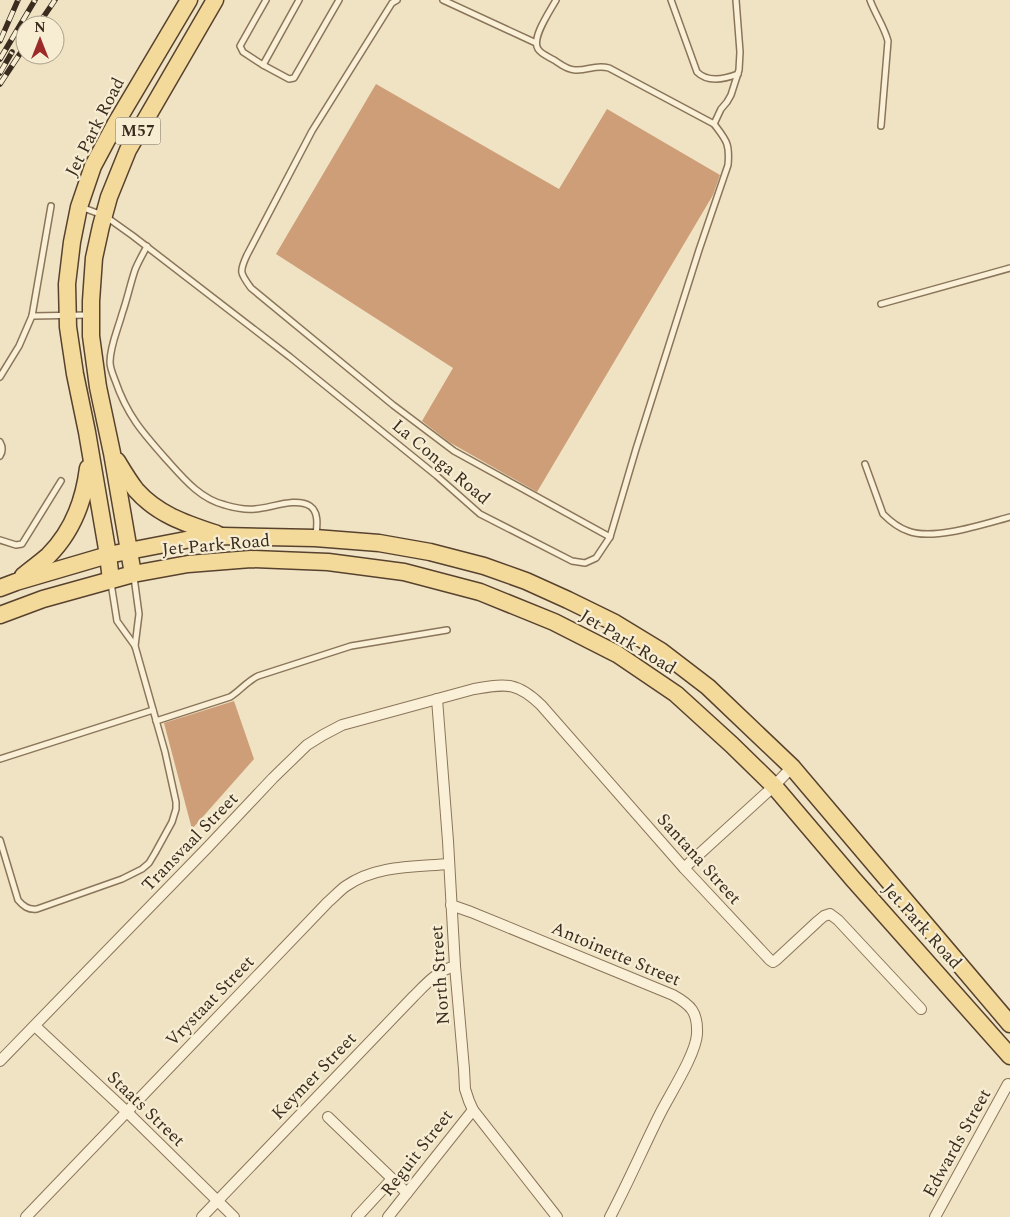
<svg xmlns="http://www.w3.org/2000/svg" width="1010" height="1217" viewBox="0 0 1010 1217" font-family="Spectral,serif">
	<rect width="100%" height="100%" fill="#efe3c3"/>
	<!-- building -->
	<g fill="#ce9e78">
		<polygon points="376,84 559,189 607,109 720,175 713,195 537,492 449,442 422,421 453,368 276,254"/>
		<polygon points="234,701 254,759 192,829 164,723"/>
	</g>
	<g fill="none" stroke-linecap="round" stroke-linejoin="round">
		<!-- service casing -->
		<g stroke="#8a755a" stroke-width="8">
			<g id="service">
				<polyline points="266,0 240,46 243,52 263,65 299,0"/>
				<path d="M397 0 392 3 312 131 247 255C239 272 240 273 251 288L393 405 454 451 610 537"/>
				<polyline points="443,0 536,43"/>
				<path d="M556 0C550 11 531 38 538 49 541 54 549 57 554 60 560 64 567 70 575 70 588 71 595 64 609 68L714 124 721 109 727 102 731 95 739 70 740 52 736 0"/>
				<path d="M671 0 697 72C708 83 725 79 738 74"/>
				<path d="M870 0C875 14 884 26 888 41L881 126"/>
				<polyline points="263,65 289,79 294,78 339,0"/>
				<path d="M81 207 105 216 133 236 290 357 437 476 480 514 572 561 585 563 596 558 610 537 636 449 699 250 728 165C730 143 726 140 714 124"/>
				<path d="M147 246C143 254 138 262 135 270 130 285 127 300 122 314 118 329 110 346 110 362 110 368 113 375 115 380 127 415 142 432 166 459 183 478 200 499 225 505 235 508 245 510 255 509 271 508 296 497 310 506 319 512 317 526 316 535"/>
				<polyline points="881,304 1010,268"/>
				<polyline points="32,316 89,315"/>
				<polyline points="0,377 19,346 32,316 51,206"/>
				<path d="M0 442C3 447 3 451 0 456"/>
				<path d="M865 464 883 514C890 521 899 528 908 531 933 541 984 524 1010 517"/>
				<polyline points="0,540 16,545 22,544 61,481"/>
				<polyline points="134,577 139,614 135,646"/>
				<path d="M156 721 230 697C240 691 246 682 258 676L351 646 447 630"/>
				<polyline points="0,759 153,710"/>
				<path d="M0 840 18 900C23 906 28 910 37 909L122 879 142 869 149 863 155 853 172 822 176 809V802L165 752 135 646 117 621 111 583"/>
			</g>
		</g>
		<!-- minor casing -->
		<g stroke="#8a755a" stroke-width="12">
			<g id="minor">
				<polyline points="437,699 448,841 455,966 464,1069 465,1089 469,1101 473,1110 557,1217"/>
				<polyline points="684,868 774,786 792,767"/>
				<path d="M451 905 471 912 673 995C691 1005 698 1012 697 1034 696 1054 670 1094 660 1114 643 1148 628 1183 610 1217"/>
				<polyline points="35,1026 127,1112 234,1217"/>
				<path d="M0 1061 207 848 273 778 307 745 323 735 342 725 474 689C506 684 516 681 541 705L684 868 770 960 773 962 776 960 818 921 824 916 830 914 838 920 921 1009"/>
				<polyline points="328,1117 407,1193"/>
				<path d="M26 1217 328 902C334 897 339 891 346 886 376 865 414 867 449 864"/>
				<path d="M202 1217 413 997C426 984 437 971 455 966"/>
				<polyline points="357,1217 392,1179"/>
				<polyline points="388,1217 473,1110"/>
				<polyline points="935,1217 1008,1084"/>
			</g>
		</g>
		<!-- primary casing -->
		<g stroke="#58422e" stroke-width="19">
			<g id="primary">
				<path d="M117 461C123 471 129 481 136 490 158 515 187 524 217 534"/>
				<polyline points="133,574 112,453 98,387 91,336 91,301 94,258 101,226 109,197 128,150 215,0"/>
				<path d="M23 576C31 569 40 563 48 556 72 532 84 501 88 468"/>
				<polyline points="111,580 108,555 87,432 75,374 68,327 67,284 72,242 79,207 93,166 116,123 189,0"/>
				<polyline points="0,588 16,582 108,555 191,539 222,536 315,538 379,543 430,552 484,566 526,581 568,600 615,623 661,651 708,687 792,767 1010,1024"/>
				<polyline points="0,615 43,599 133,574 188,564 251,559 328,562 404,572 480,592 554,622 617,654 676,694 732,745 774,786 853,879 1010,1056"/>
			</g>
		</g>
		<!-- service -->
		<use href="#service" stroke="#faf0d7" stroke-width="5"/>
		<!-- minor -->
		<use href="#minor" stroke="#faf0d7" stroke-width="10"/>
		<!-- primary -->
		<use href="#primary" stroke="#f3da9b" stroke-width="16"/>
		<!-- rail casing -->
		<g stroke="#3a2c1e" stroke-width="5.5">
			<g id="rail">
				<polyline points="38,25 55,0"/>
				<polyline points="0,41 18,0"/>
				<polyline points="0,59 35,0"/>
				<polyline points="0,73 12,52"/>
				<polyline points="0,84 25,46"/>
			</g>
		</g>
		<!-- rail -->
		<use href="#rail" stroke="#f6edd3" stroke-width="4" stroke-dasharray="11" stroke-linecap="butt"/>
	</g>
	<g text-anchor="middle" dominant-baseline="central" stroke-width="4.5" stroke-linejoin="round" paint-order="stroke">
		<!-- shield labels -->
		<rect fill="#f6edd3" stroke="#726654" stroke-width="1" x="115.5" y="117.5" width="45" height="27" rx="4"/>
		<g font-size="16" font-weight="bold" fill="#3a2c1e">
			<text x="138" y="131">M57</text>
		</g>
		<!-- street labels -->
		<g font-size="18" fill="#3a2c1e" stroke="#f6edd3">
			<text transform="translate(95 127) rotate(-63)">Jet Park Road</text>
			<text transform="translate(441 462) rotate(40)">La Conga Road</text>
			<text transform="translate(216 545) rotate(-5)">Jet Park Road</text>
			<text transform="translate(628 642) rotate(31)">Jet Park Road</text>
			<text transform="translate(190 842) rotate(-46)">Transvaal Street</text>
			<text transform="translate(699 859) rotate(48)">Santana Street</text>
			<text transform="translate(922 926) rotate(48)">Jet Park Road</text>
			<text transform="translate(616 954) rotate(23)">Antoinette Street</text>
			<text transform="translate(440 975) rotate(-94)">North Street</text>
			<text transform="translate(210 1001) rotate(-46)">Vrystaat Street</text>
			<text transform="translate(314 1076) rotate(-46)">Keymer Street</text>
			<text transform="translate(146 1109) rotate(44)">Staats Street</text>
			<text transform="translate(957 1143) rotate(-61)">Edwards Street</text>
			<text transform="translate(417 1153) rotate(-52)">Reguit Street</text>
		</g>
	</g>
	<!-- north arrow -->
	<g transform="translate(40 40)"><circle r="24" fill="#f6edd3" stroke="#aba08b"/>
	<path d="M0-4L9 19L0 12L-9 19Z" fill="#9b2a28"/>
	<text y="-8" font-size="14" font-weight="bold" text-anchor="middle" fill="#3a2c1e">N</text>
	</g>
</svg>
